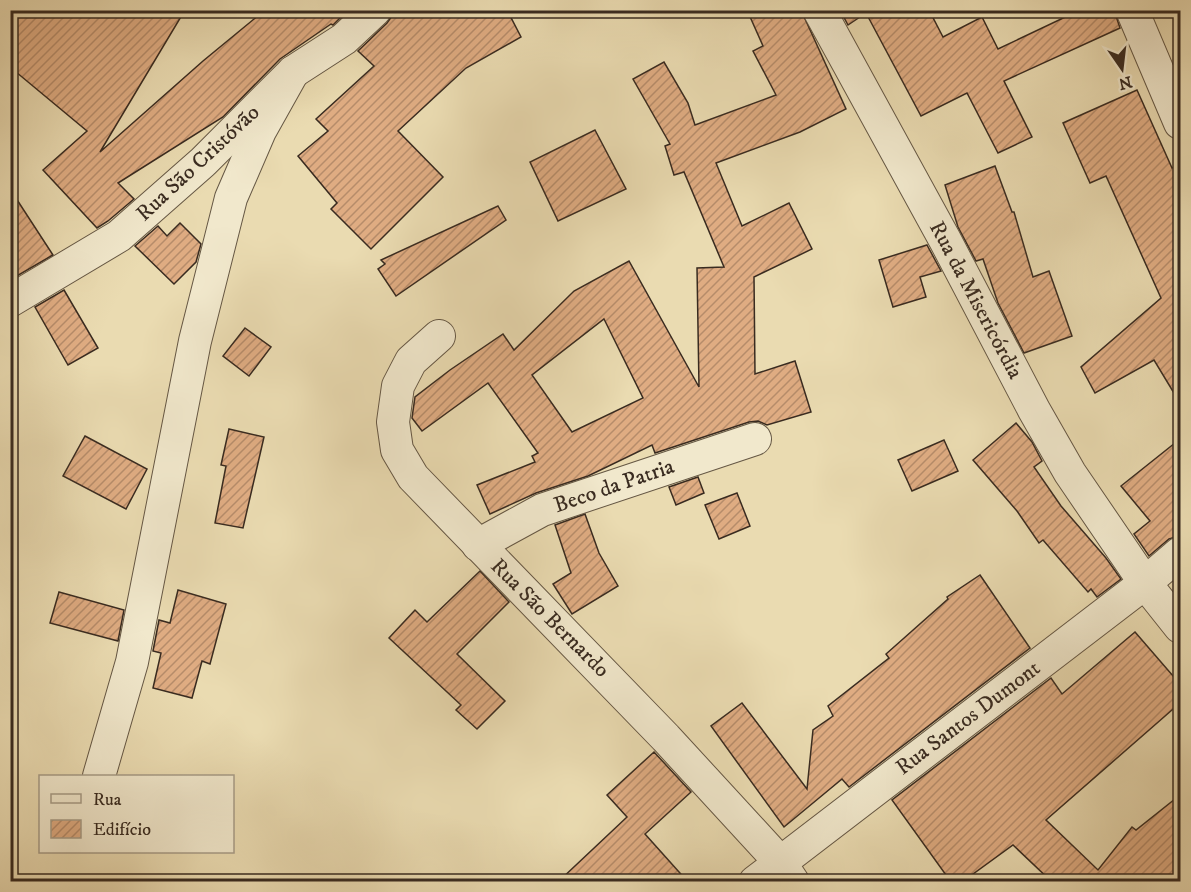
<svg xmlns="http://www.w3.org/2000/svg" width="1191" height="892" viewBox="0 0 1191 892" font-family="'IM FELL DW Pica',serif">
	<defs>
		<pattern id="building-hatch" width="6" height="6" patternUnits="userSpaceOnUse" patternTransform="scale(1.5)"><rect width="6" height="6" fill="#dfac82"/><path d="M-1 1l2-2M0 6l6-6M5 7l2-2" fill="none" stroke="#b68c6a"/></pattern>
	</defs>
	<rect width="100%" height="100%" fill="#eadbb1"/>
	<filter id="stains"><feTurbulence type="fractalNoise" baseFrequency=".00333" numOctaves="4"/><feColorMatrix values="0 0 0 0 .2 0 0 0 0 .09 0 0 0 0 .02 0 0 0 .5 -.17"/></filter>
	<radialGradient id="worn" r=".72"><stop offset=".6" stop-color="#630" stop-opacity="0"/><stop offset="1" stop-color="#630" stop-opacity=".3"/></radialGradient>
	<!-- building -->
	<g fill="url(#building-hatch)" stroke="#392b20" stroke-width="1.5" fill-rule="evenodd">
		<polygon points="10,10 185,10 100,152 203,61 265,10 348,10 333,25 331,24 280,59 223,117 118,183 134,199 108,221 97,228 43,170 87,131 10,67"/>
		<polygon points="392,10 507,10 521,37 466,68 398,131 443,177 371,249 331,209 337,203 298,156 328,131 316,119 374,66 358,51 387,23 392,16"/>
		<path d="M747 10H801L846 109 800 132 716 163 742 226 789 203 812 249 754 277 755 374 795 361 811 412 767 425 758 421 749 422 655 453 652 445 588 476 536 493 490 514 477 485 535 462 532 456 538 453 488 383 422 431 412 418 415 397 450 370 503 334 514 350 574 291 629 261 699 387 697 268 724 267 684 172 674 175 665 146 670 144 633 79 664 62 688 103 695 125 776 95 753 51 763 46ZM604 319 643 398 572 432 532 375Z"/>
		<polygon points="840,10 929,10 943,37 982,17 998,49 1080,10 1114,10 1120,28 1004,81 1032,137 998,153 967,93 921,116 866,13 848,25"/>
		<polygon points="1137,90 1172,168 1180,164 1180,403 1154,360 1095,393 1081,367 1161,298 1106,176 1090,183 1063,123"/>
		<polygon points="595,130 626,189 558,221 530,162"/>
		<polygon points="995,166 1012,212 1014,212 1033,277 1049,271 1072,336 1024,353 998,303 983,259 976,261 958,227 945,185"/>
		<polygon points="10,189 53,255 10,280"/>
		<polygon points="498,206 506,220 396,296 378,269 385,264 381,260"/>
		<polygon points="180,223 201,244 196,262 174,284 135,246 158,226 167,236"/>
		<polygon points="927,245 941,271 920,277 926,297 893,307 879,260"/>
		<polygon points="64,290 98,348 68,365 35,307"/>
		<polygon points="245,328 271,347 249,376 223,356"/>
		<polygon points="1016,423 1032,442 1042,461 1034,467 1061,506 1106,558 1121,579 1097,597 1091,589 1088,592 1043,540 1039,543 1017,511 973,460"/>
		<polygon points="229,429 264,437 243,528 215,523 226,466 221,465"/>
		<polygon points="85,436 147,469 126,509 63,476"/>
		<polygon points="1180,439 1180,536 1169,539 1149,556 1134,534 1150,521 1121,486"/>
		<polygon points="944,440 958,471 912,491 898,460"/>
		<polygon points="698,477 704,493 676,505 669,487"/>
		<polygon points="737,493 750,526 719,539 705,505"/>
		<polygon points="585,514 599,553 618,586 572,614 553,584 571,573 555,525"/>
		<polygon points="480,571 509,602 457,654 505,701 477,729 456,710 461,705 389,638 415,610 427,622"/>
		<polygon points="980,575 1030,648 849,787 842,779 784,827 711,726 742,703 807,789 813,730 833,716 828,706 889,658 886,654 948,599 947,597"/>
		<polygon points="178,590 226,604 210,664 202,661 192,698 153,688 161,653 153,651 159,620 170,623"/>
		<polygon points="59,592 124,610 118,641 50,623"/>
		<polygon points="1135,632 1180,684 1180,703 1046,820 1098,870 1132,827 1136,830 1180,795 1180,882 1052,882 1013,845 962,882 951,882 892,800 1051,678 1062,694"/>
		<polygon points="654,752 691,792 645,834 688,882 558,882 627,817 607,795"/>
	</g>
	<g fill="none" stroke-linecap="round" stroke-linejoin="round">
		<!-- minor casing -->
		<g stroke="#655744" stroke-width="34">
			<g id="minor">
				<polyline points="819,10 945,240 1034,410 1070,473 1145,583 1180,627"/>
				<polyline points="1132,10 1180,123"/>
				<polyline points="10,301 119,236 203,162 293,72 344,39 375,10"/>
				<polyline points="439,336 411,361 398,386 393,422 397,450 413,477 666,738 779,861 793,882"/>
				<polyline points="478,545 542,510 755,439"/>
				<polyline points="99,776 132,662 195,341 231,198 260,131 293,72"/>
				<polyline points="755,882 1145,583 1180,553"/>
			</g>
		</g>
		<!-- minor -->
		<use href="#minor" stroke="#f1e8cc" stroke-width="32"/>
	</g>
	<g text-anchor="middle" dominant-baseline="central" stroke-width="4.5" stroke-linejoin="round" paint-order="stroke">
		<!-- street labels -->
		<g font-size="22" fill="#392b20" stroke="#f1e8cc">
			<text transform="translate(198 163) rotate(-43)">Rua São Cristóvão</text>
			<text transform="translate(976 300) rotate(62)">Rua da Misericórdia</text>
			<text transform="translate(614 486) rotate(-19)">Beco da Patria</text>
			<text transform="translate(550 618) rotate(45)">Rua São Bernardo</text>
			<text transform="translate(968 718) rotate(-37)">Rua Santos Dumont</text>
		</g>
	</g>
	<!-- margin -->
	<rect width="1191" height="892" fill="none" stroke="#eadbb1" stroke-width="36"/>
	<rect x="12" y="12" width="1167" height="868" fill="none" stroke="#392b20" stroke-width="3"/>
	<rect x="18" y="18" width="1155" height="856" fill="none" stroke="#392b20" stroke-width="1.5"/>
	<!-- legend -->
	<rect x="39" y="775" width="195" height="78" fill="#f1e8cc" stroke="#a79c87" stroke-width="1.5"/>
	<rect x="51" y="794" width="30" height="9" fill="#f1e8cc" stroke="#a79c87" stroke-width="1.5"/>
	<text x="93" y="805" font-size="18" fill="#392b20">Rua</text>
	<rect x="51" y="820" width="30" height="18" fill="url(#building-hatch)" stroke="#a79c87" stroke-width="1.5"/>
	<text x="93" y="835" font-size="18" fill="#392b20">Edifício</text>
	<!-- north arrow -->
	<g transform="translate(1122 69) rotate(166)" stroke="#f1e8cc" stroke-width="4.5" paint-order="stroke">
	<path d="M0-4.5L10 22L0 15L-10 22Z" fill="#392b20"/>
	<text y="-9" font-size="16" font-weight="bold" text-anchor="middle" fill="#392b20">N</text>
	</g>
	<rect width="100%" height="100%" filter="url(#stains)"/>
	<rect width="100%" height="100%" fill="url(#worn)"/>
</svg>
